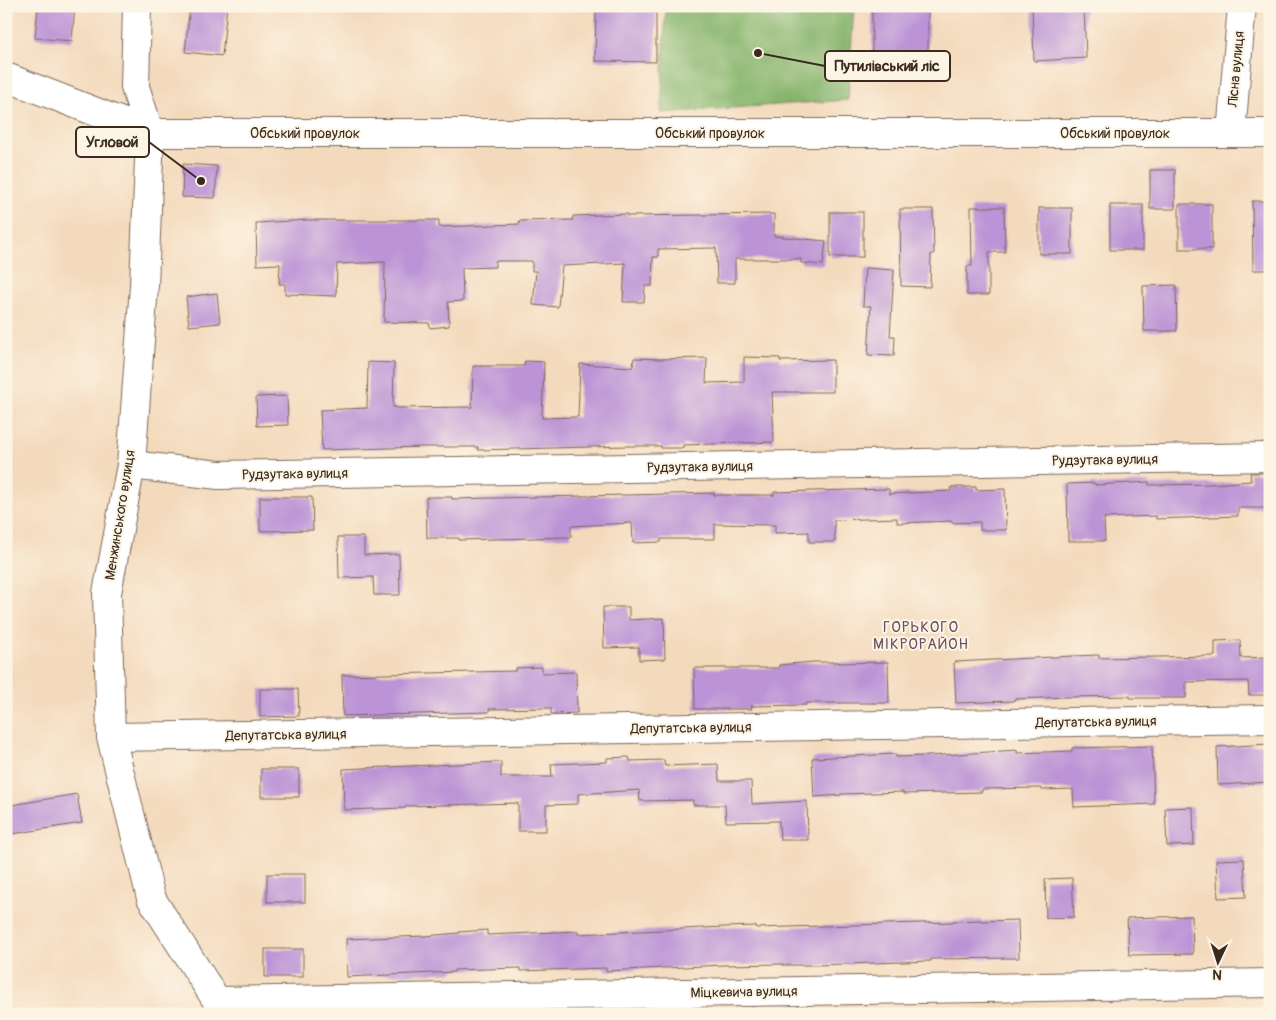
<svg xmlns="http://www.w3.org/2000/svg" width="1276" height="1020" viewBox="0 0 1276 1020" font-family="Pangolin,sans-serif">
	<rect width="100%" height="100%" fill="#fcf5e5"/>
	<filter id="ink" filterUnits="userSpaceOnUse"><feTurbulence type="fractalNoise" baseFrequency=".02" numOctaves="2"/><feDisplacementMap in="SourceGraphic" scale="10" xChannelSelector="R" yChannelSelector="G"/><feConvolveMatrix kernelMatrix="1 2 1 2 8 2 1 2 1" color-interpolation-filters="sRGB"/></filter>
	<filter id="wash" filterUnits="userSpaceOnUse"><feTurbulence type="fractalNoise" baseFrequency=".0096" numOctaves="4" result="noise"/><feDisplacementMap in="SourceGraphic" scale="20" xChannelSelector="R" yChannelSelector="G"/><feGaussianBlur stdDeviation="1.12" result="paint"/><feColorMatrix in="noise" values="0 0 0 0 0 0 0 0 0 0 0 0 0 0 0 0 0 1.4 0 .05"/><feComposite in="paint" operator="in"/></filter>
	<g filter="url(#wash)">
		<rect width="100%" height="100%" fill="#f4dabd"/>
		<!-- forest -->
		<polygon fill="#87b56d" stroke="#617046" points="666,6 854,6 848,100 661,113"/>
		<g id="blocks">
			<!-- building -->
			<g fill="#bb93d6">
				<polygon points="38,6 75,6 72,41 35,38"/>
				<polygon points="190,6 227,6 222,56 185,52"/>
				<polygon points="596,6 656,6 656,62 595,61"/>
				<rect x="872" y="6" width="56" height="69"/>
				<polygon points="1032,6 1084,6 1086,58 1034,61"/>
				<polygon points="183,164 217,166 215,198 182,197"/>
				<rect x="1150" y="170" width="25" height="39"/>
				<polygon points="1252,201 1270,201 1270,270 1253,270"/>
				<rect x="1179" y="204" width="33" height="45"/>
				<rect x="1110" y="205" width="33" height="45"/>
				<polygon points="971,207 1004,207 1005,252 989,252 989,295 967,295 967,266 972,266"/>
				<rect x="1039" y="208" width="33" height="46"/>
				<polygon points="900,209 933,209 934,254 931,254 930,287 901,286"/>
				<rect x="830" y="212" width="33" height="45"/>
				<polygon points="627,214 627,216 774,214 774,236 826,241 823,265 801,263 801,259 735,259 735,283 717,283 716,248 658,249 658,257 653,257 652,286 645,286 644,302 623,302 625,263 562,266 558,307 533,305 536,271 532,271 532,261 495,261 495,267 462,268 463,301 448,302 449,326 430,328 429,323 384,322 385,262 337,264 336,296 285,294 285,284 279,284 280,264 257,265 256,223 308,220 439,220 439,227 520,224 519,221 573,220 573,216"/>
				<polygon points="865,268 894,270 890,336 895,336 894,356 868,355 871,306 863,306"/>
				<polygon points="1176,285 1177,331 1144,331 1143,286"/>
				<polygon points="217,293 220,323 189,326 186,297"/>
				<polygon points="744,357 780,358 780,361 833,360 833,392 772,392 774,442 683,445 683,448 661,448 661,446 627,446 478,450 478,447 423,447 322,450 320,410 367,408 368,362 394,363 393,407 396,407 396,408 472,407 473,366 524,366 525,361 544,362 542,418 578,417 580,364 633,367 634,358 660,359 707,358 706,383 744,382"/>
				<polygon points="287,396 288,425 257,426 256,397"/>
				<polygon points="1250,473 1270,473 1270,508 1238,508 1238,516 1156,519 1156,516 1104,518 1105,541 1068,541 1067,484 1095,483 1095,485 1149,482 1149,485 1213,484 1251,481"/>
				<polygon points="951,487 976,487 976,490 1005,489 1006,530 980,530 980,522 952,523 952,521 897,523 897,518 834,520 835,542 809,542 809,532 775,533 775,525 715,524 715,539 661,539 661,542 633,543 632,523 571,526 571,537 459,540 459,538 427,538 426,497 452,497 452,499 714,493 714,495 774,495 774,492 889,489 889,494 951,491"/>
				<polygon points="260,497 312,497 313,530 260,531"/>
				<polygon points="338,537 364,537 364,555 399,554 400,595 374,595 373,577 339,578"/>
				<polygon points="603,607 629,607 629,620 664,618 665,659 639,660 639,647 604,648"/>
				<polygon points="1240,640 1241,658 1270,657 1270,695 1249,695 1248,681 1186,682 1186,698 1130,698 1130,696 1067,697 1014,699 1014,701 956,703 954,662 1073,656 1099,655 1099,658 1215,656 1215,641"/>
				<polygon points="813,662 839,662 839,663 888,662 889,703 806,703 806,705 751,706 752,709 695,709 694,668 779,668 779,665"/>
				<polygon points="542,667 542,673 576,672 577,713 551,714 551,708 489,709 489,712 343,716 342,675 516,671 516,668"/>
				<polygon points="260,689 298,689 299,716 260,717"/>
				<polygon points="1270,744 1270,782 1218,785 1217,747"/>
				<polygon points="1152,746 1154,804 1074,807 1073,789 1042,790 1041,788 982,789 982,792 903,794 903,792 841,794 841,795 814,797 812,758 896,754 896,757 929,756 1017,750 1017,753 1072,751 1072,748"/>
				<polygon points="629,757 630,761 664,760 665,766 718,764 719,781 751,781 752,804 807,801 808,840 780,840 779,821 726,822 725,805 693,805 693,800 640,801 639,790 578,794 578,804 546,805 546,831 518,831 518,803 406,806 406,808 344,810 343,769 501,762 501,777 552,777 551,764 607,762 607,758"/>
				<rect x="261" y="769" width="38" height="28"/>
				<polygon points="77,794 82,823 6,835 6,806"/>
				<polygon points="1193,807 1194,845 1167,846 1165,808"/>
				<polygon points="1244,859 1246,897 1218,898 1216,860"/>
				<rect x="267" y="874" width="38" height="28"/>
				<polygon points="1072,878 1074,917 1046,918 1045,879"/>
				<polygon points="1192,916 1193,954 1129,955 1127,918"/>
				<polygon points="981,920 981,921 1018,920 1019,958 931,959 931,961 817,965 783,965 783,964 723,965 606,971 606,968 521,971 520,968 454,970 454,972 347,977 346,939 425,936 459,933 459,932 487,930 487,935 578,931 578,934 724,927 756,926 756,928 953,922 953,921"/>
				<rect x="265" y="949" width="38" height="28"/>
			</g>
		</g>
	</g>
	<g filter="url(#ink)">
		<use href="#blocks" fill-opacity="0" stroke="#7c6856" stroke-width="1"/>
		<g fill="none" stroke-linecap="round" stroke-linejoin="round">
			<!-- minor casing -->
			<g stroke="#7c6856" stroke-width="30">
				<g id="minor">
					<polyline points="137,6 135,87 150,133 144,286 131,465 107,593 111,737 151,898 217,1001 219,1014"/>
					<polyline points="6,77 150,133 1270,133"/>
					<polyline points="1231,133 1242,6"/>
					<polyline points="131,465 219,475 1270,457"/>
					<polyline points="111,737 1270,719"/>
					<polyline points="217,1001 1270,983"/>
				</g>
			</g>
			<!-- minor -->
			<use href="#minor" stroke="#fff" stroke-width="28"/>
		</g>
	</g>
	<g text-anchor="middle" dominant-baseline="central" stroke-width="4" stroke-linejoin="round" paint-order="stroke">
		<!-- street labels -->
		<g font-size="14" fill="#3b2a1e" stroke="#fcf5e5">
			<text transform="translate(1236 69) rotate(-85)">Лісна вулиця</text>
			<text x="305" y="133">Обський провулок</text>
			<text x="710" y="133">Обський провулок</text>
			<text x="1115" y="133">Обський провулок</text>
			<text transform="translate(1105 460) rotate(-1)">Рудзутака вулиця</text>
			<text transform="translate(700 467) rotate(-1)">Рудзутака вулиця</text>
			<text transform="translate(295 474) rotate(-1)">Рудзутака вулиця</text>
			<text transform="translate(120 515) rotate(-81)">Менжинського вулиця</text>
			<text transform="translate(1096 722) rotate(-1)">Депутатська вулиця</text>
			<text transform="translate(691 728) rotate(-1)">Депутатська вулиця</text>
			<text transform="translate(286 735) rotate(-1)">Депутатська вулиця</text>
			<text transform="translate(744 992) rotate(-1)">Міцкевича вулиця</text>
		</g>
		<!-- neighbourhood labels -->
		<g font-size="15" letter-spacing="1" fill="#684f5e" stroke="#fcf5e5">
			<text x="921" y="627">ГОРЬКОГО<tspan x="921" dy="17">МІКРОРАЙОН</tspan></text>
		</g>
	</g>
	<!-- callouts -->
	<path fill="none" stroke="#3b2a1e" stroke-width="2" d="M758 53L825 66M201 181L149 142"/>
	<g fill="#3b2a1e" stroke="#fcf5e5" stroke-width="2">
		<circle cx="758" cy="53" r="5"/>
		<circle cx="201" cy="181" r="5"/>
	</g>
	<g fill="#fcf5e5" stroke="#3b2a1e" stroke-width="2">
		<rect x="825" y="51" width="125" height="30" rx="5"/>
		<rect x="76" y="127" width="73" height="30" rx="5"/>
	</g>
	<g font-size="15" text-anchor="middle" font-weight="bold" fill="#3b2a1e">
		<text x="887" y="71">Путилівський ліс</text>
		<text x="112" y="147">Угловой</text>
	</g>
	<!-- margin -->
	<rect width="1276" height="1020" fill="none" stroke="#fcf5e5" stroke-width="25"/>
	<!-- north arrow -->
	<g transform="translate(1218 962) rotate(184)" stroke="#fcf5e5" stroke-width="4" paint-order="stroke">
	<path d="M0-4L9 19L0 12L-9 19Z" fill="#3b2a1e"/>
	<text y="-8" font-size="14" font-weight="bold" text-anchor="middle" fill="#3b2a1e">N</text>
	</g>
</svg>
